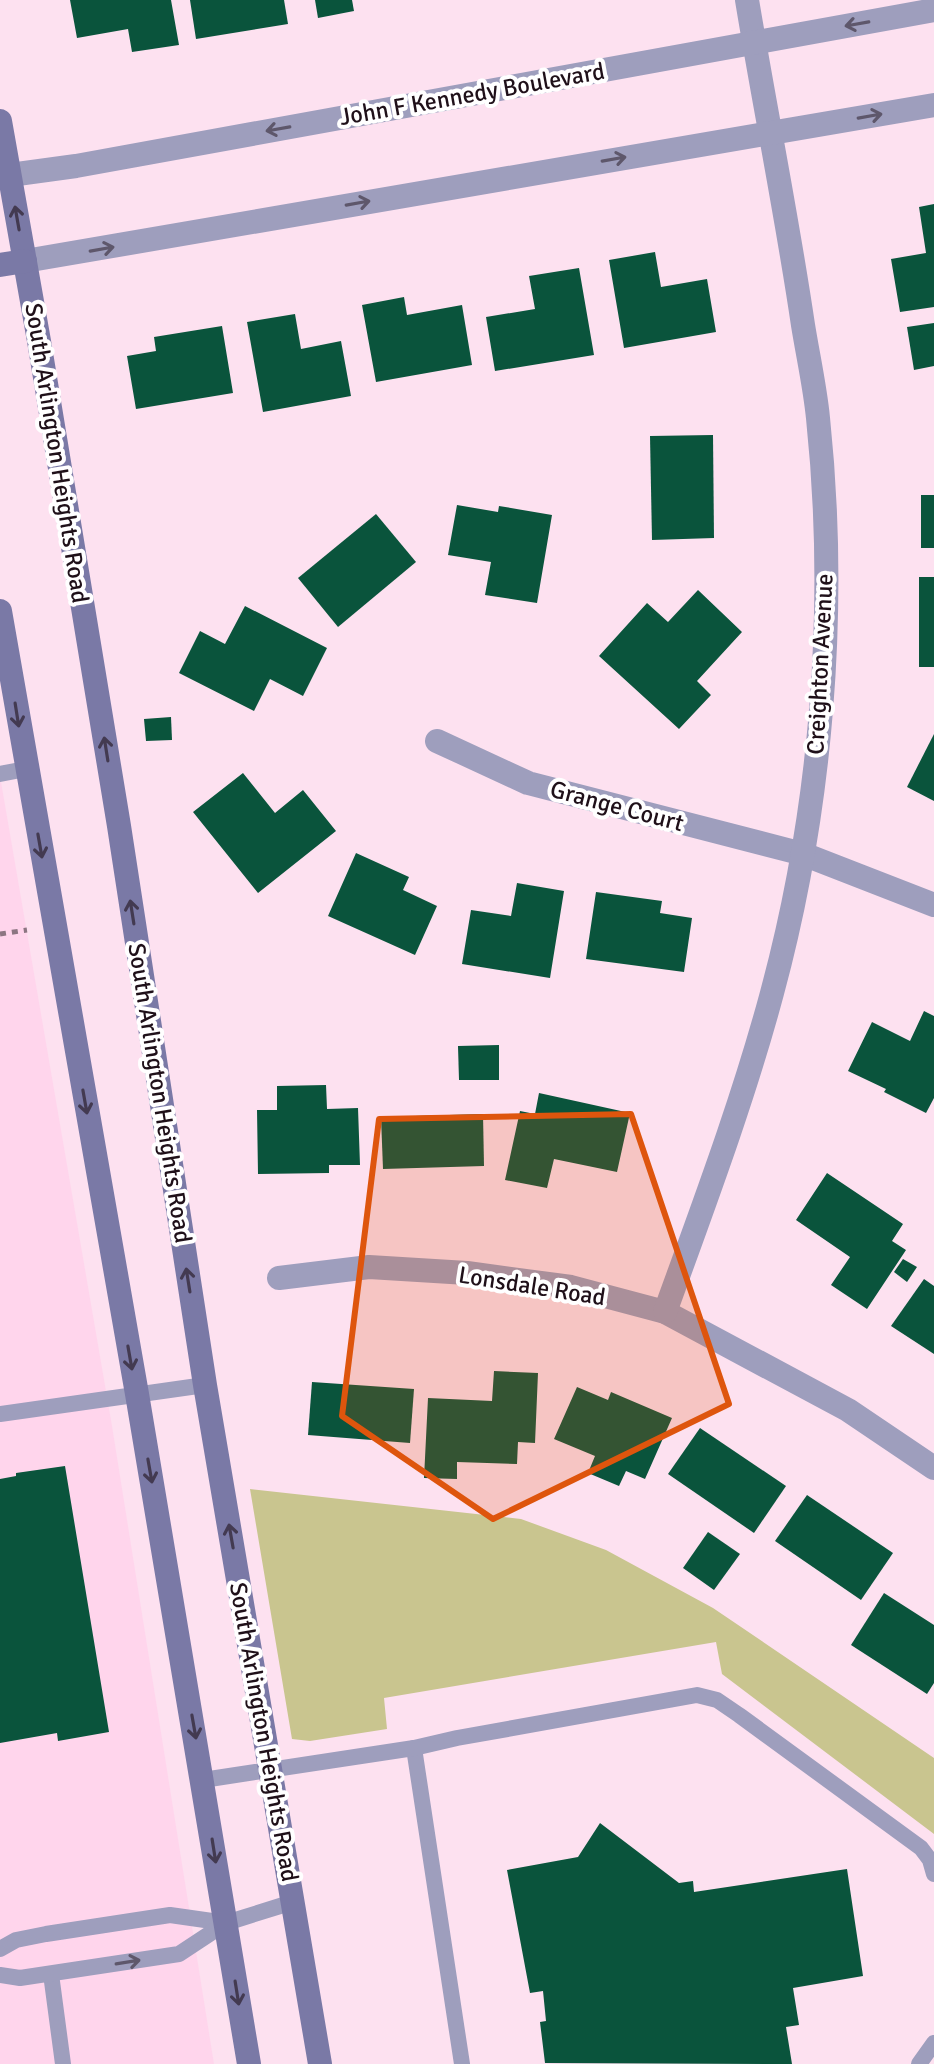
<svg xmlns="http://www.w3.org/2000/svg" width="934" height="2064" viewBox="0 0 934 2064" font-family="Signika,sans-serif">
	<rect width="100%" height="100%" fill="#fde1f0"/>
	<!-- built -->
	<polygon fill="#ffd5ec" points="0,776 112,1426 214,2064 0,2064"/>
	<!-- green -->
	<polygon fill="#c9c58f" points="250,1489 521,1519 606,1550 713,1608 934,1758 934,1834 722,1674 716,1642 384,1698 387,1729 310,1741 292,1739"/>
	<!-- building -->
	<g fill="#0a543c">
		<polygon points="70,0 171,0 179,45 132,52 128,29 77,38"/>
		<polygon points="190,0 284,0 288,24 196,39"/>
		<polygon points="315,0 352,0 354,11 318,18"/>
		<polygon points="934,204 934,307 900,312 891,259 926,253 919,207"/>
		<polygon points="655,252 661,287 707,279 716,332 624,348 609,260"/>
		<polygon points="579,268 594,355 495,371 486,317 535,309 529,276"/>
		<polygon points="404,297 407,315 462,305 472,365 376,382 362,305"/>
		<polygon points="295,314 301,349 341,341 351,396 263,412 247,322"/>
		<polygon points="934,323 934,366 914,370 907,327"/>
		<polygon points="222,326 233,393 136,409 127,356 156,351 154,337"/>
		<polygon points="713,435 714,538 652,540 650,436"/>
		<rect x="921" y="495" width="13" height="53"/>
		<polygon points="457,505 498,512 499,506 552,515 537,603 485,595 491,562 448,555"/>
		<polygon points="376,514 416,562 338,627 298,578"/>
		<rect x="919" y="577" width="15" height="90"/>
		<polygon points="698,590 742,632 697,681 711,695 679,729 599,656 647,603 668,622"/>
		<polygon points="245,606 327,648 303,696 270,679 254,711 179,673 200,631 225,644"/>
		<polygon points="171,717 172,740 146,741 144,719"/>
		<polygon points="934,734 934,801 907,787"/>
		<polygon points="243,773 275,813 303,790 336,831 258,893 193,812"/>
		<polygon points="356,853 409,877 403,890 437,906 415,955 328,916"/>
		<polygon points="517,883 564,891 550,978 462,964 471,910 511,916"/>
		<polygon points="596,892 662,901 660,913 692,918 684,972 586,959"/>
		<polygon points="924,1011 934,1016 934,1098 926,1113 884,1092 886,1089 848,1071 872,1022 910,1041"/>
		<polygon points="499,1045 499,1080 459,1080 458,1046"/>
		<polygon points="326,1085 327,1109 358,1108 360,1165 329,1165 329,1173 258,1174 257,1110 277,1110 277,1086"/>
		<polygon points="539,1093 630,1113 617,1172 554,1159 547,1188 505,1180 520,1111 535,1114"/>
		<polygon points="483,1114 484,1166 383,1169 381,1117"/>
		<polygon points="827,1173 903,1224 892,1241 906,1250 867,1309 831,1285 850,1257 796,1220"/>
		<polygon points="903,1259 917,1267 907,1282 894,1272"/>
		<polygon points="924,1279 934,1286 934,1354 891,1326"/>
		<polygon points="494,1371 538,1373 535,1443 518,1442 517,1464 457,1462 457,1479 424,1478 428,1398 492,1401"/>
		<polygon points="312,1382 414,1389 410,1443 308,1435"/>
		<polygon points="577,1387 608,1400 611,1392 672,1418 645,1479 626,1471 619,1486 588,1473 595,1456 554,1439"/>
		<polygon points="700,1428 786,1486 754,1533 668,1474"/>
		<polygon points="65,1466 109,1732 58,1741 57,1733 0,1743 0,1479 16,1476 16,1473"/>
		<polygon points="807,1495 893,1553 861,1600 775,1541"/>
		<polygon points="708,1532 740,1554 714,1590 683,1568"/>
		<polygon points="884,1593 934,1625 934,1683 927,1694 851,1645"/>
		<polygon points="600,1823 679,1883 693,1881 694,1892 847,1869 863,1976 793,1988 799,2025 786,2027 792,2064 545,2063 540,2022 546,2021 543,1991 530,1993 507,1870 578,1857"/>
	</g>
	<g fill="none" stroke-linecap="round" stroke-linejoin="round">
		<!-- path -->
		<polyline stroke="#8c7682" stroke-width="5" stroke-dasharray="6 6" stroke-linecap="butt" points="0,934 27,930"/>
		<!-- service -->
		<g stroke="#9e9ebd" stroke-width="16">
			<polyline points="0,774 26,769"/>
			<polyline points="0,1414 205,1385"/>
			<polyline points="414,1748 462,2064"/>
			<polyline points="203,1780 414,1748 457,1738 697,1695 717,1700 739,1715 921,1848 930,1860 934,1874"/>
			<polyline points="0,1949 16,1940 46,1934 170,1915 226,1923"/>
			<polyline points="51,1974 63,2064"/>
			<polyline points="0,1975 20,1978 179,1954 226,1923 293,1902"/>
			<polyline points="919,2064 934,2043"/>
		</g>
		<!-- minor -->
		<g stroke="#9e9ebd" stroke-width="24">
			<polyline points="437,741 528,783 803,854 934,905"/>
			<polyline points="279,1278 369,1267 467,1273 571,1287 665,1312 848,1410 934,1468"/>
			<path d="M665 1312C703 1207 743 1101 772 993 822 808 838 608 818 418 815 387 808 356 803 325 787 216 765 109 747 0"/>
		</g>
		<!-- tertiary -->
		<g stroke="#9e9ebd" stroke-width="24">
			<polyline points="10,175 76,166 934,10"/>
			<polyline points="25,261 934,105"/>
		</g>
		<!-- secondary -->
		<g stroke="#7a79a6" stroke-width="24">
			<polyline points="0,121 39,341 119,826 205,1385 320,2064"/>
			<polyline points="0,265 25,261"/>
			<polyline points="0,611 137,1394 249,2064"/>
		</g>
	</g>
	<!-- one-way arrows -->
	<defs><path id="oneway-shaft" d="M-6 0H5M1.5-3L5.5 0L1.5 3" fill="none" stroke-width="1.6" stroke-linecap="round" stroke-linejoin="round" transform="scale(2)"/></defs>
	<g stroke="#5e576b">
		<use href="#oneway-shaft" transform="translate(857 24) rotate(170)"/>
		<use href="#oneway-shaft" transform="translate(870 116) rotate(-10)"/>
		<use href="#oneway-shaft" transform="translate(278 129) rotate(170)"/>
		<use href="#oneway-shaft" transform="translate(614 159) rotate(-10)"/>
		<use href="#oneway-shaft" transform="translate(358 203) rotate(-10)"/>
		<use href="#oneway-shaft" transform="translate(102 249) rotate(-10)"/>
		<use href="#oneway-shaft" transform="translate(128 1962) rotate(-9)"/>
	</g>
	<g stroke="#433a51">
		<use href="#oneway-shaft" transform="translate(17 218) rotate(-100)"/>
		<use href="#oneway-shaft" transform="translate(17 715) rotate(81)"/>
		<use href="#oneway-shaft" transform="translate(106 749) rotate(-99)"/>
		<use href="#oneway-shaft" transform="translate(40 846) rotate(80)"/>
		<use href="#oneway-shaft" transform="translate(132 912) rotate(-99)"/>
		<use href="#oneway-shaft" transform="translate(85 1102) rotate(80)"/>
		<use href="#oneway-shaft" transform="translate(188 1280) rotate(-99)"/>
		<use href="#oneway-shaft" transform="translate(130 1358) rotate(80)"/>
		<use href="#oneway-shaft" transform="translate(150 1471) rotate(80)"/>
		<use href="#oneway-shaft" transform="translate(231 1536) rotate(-100)"/>
		<use href="#oneway-shaft" transform="translate(194 1727) rotate(80)"/>
		<use href="#oneway-shaft" transform="translate(214 1851) rotate(81)"/>
		<use href="#oneway-shaft" transform="translate(237 1993) rotate(81)"/>
	</g>
	<!-- marked area -->
	<path fill="#de550d" fill-opacity="0.2" stroke="#de550d" stroke-width="6" stroke-linejoin="round" d="M631 1114 729 1404 493 1519 342 1416 379 1119Z"/>
	<g text-anchor="middle" dominant-baseline="central" stroke-width="8" stroke-linejoin="round" paint-order="stroke">
		<!-- street labels -->
		<g font-size="24" fill="#1f1019" stroke="#fff">
			<text transform="translate(472 94) rotate(-10)">John F Kennedy Boulevard</text>
			<text transform="translate(57 453) rotate(81)">South Arlington Heights Road</text>
			<text transform="translate(820 664) rotate(-87)">Creighton Avenue</text>
			<text transform="translate(617 806) rotate(15)">Grange Court</text>
			<text transform="translate(160 1093) rotate(81)">South Arlington Heights Road</text>
			<text transform="translate(532 1286) rotate(9)">Lonsdale Road</text>
			<text transform="translate(264 1732) rotate(80)">South Arlington Heights Road</text>
		</g>
	</g>
</svg>
